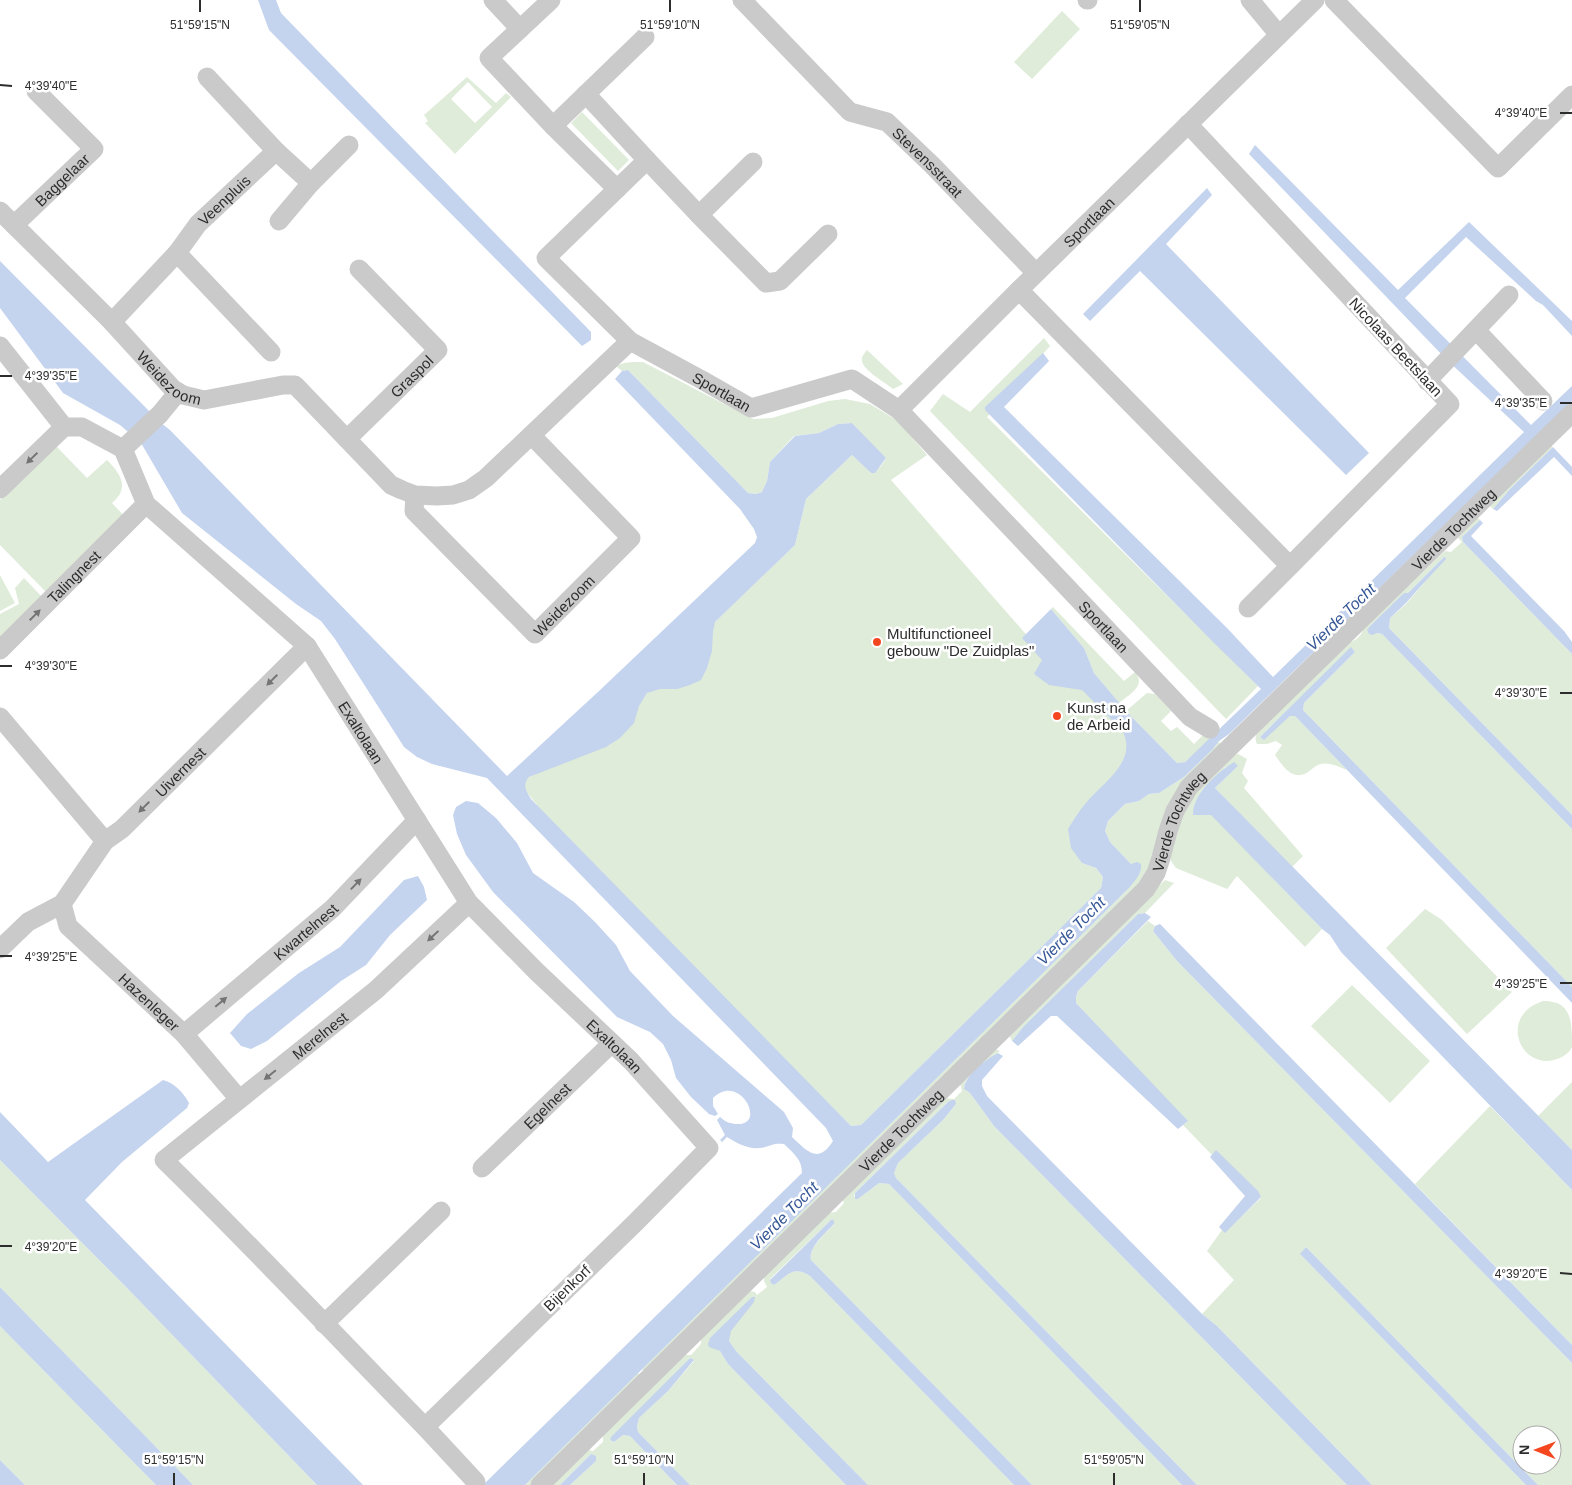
<svg xmlns="http://www.w3.org/2000/svg" width="1572" height="1485" viewBox="0 0 1572 1485" font-family="Helvetica,sans-serif">
	<rect width="100%" height="100%" fill="#fff"/>
	<!-- green -->
	<g fill="#dfecd9" fill-rule="evenodd">
		<polygon points="1062,11 1080,29 1032,79 1014,62"/>
		<path d="M467 77 496 103 506 93 511 97 455 154 425 123 428 121 424 115ZM468 82 492 107 475 123 451 99Z"/>
		<polygon points="582,112 629,160 618,171 571,123"/>
		<polygon points="1044,338 1050,346 987,417 1258,686 1226,719 930,411 943,394 970,412"/>
		<path d="M867 350 903 384 893 389C886 383 863 370 862 361 861 357 864 354 867 350Z"/>
		<polygon points="633,362 643,362 753,419 772,418 828,401 845,399 870,404 898,421 927,455 891,480 1024,632 1145,747 1082,863 1096,868 1103,877 1101,888 861,1125 851,1126 534,809 537,805 525,790 525,782 529,777 559,764 641,702 647,693 724,613 795,545 806,499 852,455 871,473 880,467 886,459 852,423 838,424 819,433 794,436 770,462 767,481 762,492 756,494 748,493 628,370 622,371 616,366 624,363"/>
		<polygon points="1547,444 1553,447 1510,489 1493,509 1488,504"/>
		<path d="M56 446 87 478 107 460C121 474 130 488 112 503L124 516 46 592 0 545V500Z"/>
		<path d="M1476 516 1480 520 1462 537 1463 542 1572 654V815L1389 628 1390 618 1406 604 1446 557 1445 556 1408 593 1404 594 1370 626 1377 633 1382 634 1572 829V987L1303 710 1304 703 1355 652 1351 648 1260 737 1264 739 1290 716H1295L1347 770C1339 767 1330 762 1321 764 1316 765 1312 769 1308 772 1292 782 1283 766 1275 755L1282 745 1276 741 1267 744H1257C1254 738 1256 733 1259 727L1340 645C1352 643 1363 638 1364 625L1404 588 1408 586 1445 551 1451 552 1462 542 1458 538 1465 526Z"/>
		<polygon points="0,575 15,603 0,611"/>
		<polygon points="24,578 42,597 0,638 0,614 19,604 15,588"/>
		<path d="M1053 607 1124 681 1135 672C1147 685 1129 695 1119 703L1094 673 1084 648 1051 609Z"/>
		<polygon points="1147,693 1155,694 1171,711 1161,721 1171,731 1177,727 1194,744 1206,732 1213,736 1185,762 1177,763 1126,711"/>
		<polygon points="1219,741 1221,747 1148,875 646,1374 642,1369 1129,888 1131,864 1110,842 1105,831 1108,821 1125,804 1139,801 1149,794 1159,793 1184,777 1213,749"/>
		<polygon points="1238,754 1247,759 1242,773 1248,781 1244,788 1303,856 1292,867 1215,788 1238,766 1226,767 1201,792 1211,814 1322,929 1305,947 1237,876 1227,889 1176,868 1171,861 1171,856 1177,824 1196,789 1233,755"/>
		<polygon points="1165,880 1174,883 1145,913 1138,914 1023,1027 1012,1041 1010,1037 1014,1027"/>
		<polygon points="1425,909 1442,920 1512,992 1467,1034 1386,948"/>
		<path d="M1148 921 1155 926 1153 931 1177 961 1572 1363V1485H1538L1306 1247 1301 1255 1526 1485H1372L1217 1326 1202 1314 1234 1280 1207 1251 1222 1230 1225 1232 1261 1198 1216 1151 1212 1155 1183 1125 1187 1122 1076 1003V997L1078 991ZM1522 1435H1552V1465H1522Z"/>
		<polygon points="1352,985 1430,1061 1390,1103 1311,1026"/>
		<path d="M1543 1001C1572 1001 1572 1021 1572 1047 1569 1053 1563 1057 1557 1059 1521 1072 1497 1016 1543 1001Z"/>
		<path d="M992 1048 1000 1051C988 1060 965 1072 964 1089L970 1093 994 1126 1347 1485H1197L896 1178 894 1173 898 1163 943 1120 956 1104 948 1102 855 1193 854 1196 858 1199 879 1183 889 1184 1182 1485H1032L811 1260C808 1247 826 1234 834 1224L832 1219 770 1279 774 1285C788 1275 793 1265 810 1276L1014 1485H868L736 1351 729 1341 730 1331 735 1324 715 1348 720 1351 728 1364 846 1485H690L638 1432 637 1426 639 1418 668 1391 694 1361 690 1358 610 1440 614 1442 623 1435 630 1436 677 1485H570L596 1461 591 1454 560 1485H548L588 1450 593 1451 603 1442V1435L685 1355H691L701 1344V1338L749 1291 755 1292 757 1295 767 1287 764 1281V1276L826 1213 836 1212 844 1203 842 1199 941 1098 954 1099 962 1091 959 1080Z"/>
		<polygon points="1572,1082 1572,1150 1538,1116"/>
		<polygon points="1490,1106 1572,1190 1572,1345 1415,1184"/>
		<polygon points="0,1160 129,1290 317,1485 193,1485 0,1287"/>
		<polygon points="0,1326 156,1485 25,1485 0,1460"/>
		<polygon points="638,1373 643,1378 534,1485 525,1485"/>
	</g>
	<!-- water -->
	<g fill="#c4d3ee">
		<polygon points="258,0 276,0 281,13 591,332 591,340 582,346 269,30"/>
		<path d="M1255 145 1398 290 1469 222 1572 321V336L1543 305 1536 301 1466 237 1405 298 1531 425 1572 386V401L1229 734 1219 741 1213 749 1184 777 1159 793 1149 794 1139 801 1125 804 1108 821 1105 831 1110 842 1131 864 1137 862 1141 864C1142 874 1135 880 1129 888L525 1485H483L802 1173C802 1159 793 1153 784 1144 774 1143 773 1145 765 1147 751 1151 738 1144 727 1137L722 1142 720 1140 725 1135 717 1120 720 1117C726 1122 730 1124 738 1124 767 1124 739 1072 713 1098V1106L718 1114 715 1116 709 1114 691 1097 676 1078 671 1060 663 1044 650 1032 617 1017 493 892 466 855 457 834 453 815 456 807 466 801 478 803 496 818 517 843 533 873 574 902 595 922 616 945 630 971 673 1016 784 1112 793 1128 792 1137C807 1151 818 1165 833 1141L826 1128 487 778 432 764 417 757 404 747 335 639 321 621 296 604 182 513 141 443 120 425 63 393 0 308V261L161 423 170 430 507 776 599 691 755 543 757 537 754 529 740 509 615 379 622 371 628 370 748 493 756 494 762 492 767 481 770 462 795 436 819 433 838 424 852 423 886 458 875 473H871L852 455 806 499 795 545 715 622 713 631 712 651 707 668 701 680 690 685 677 689H660L647 693 639 706 634 723 620 738 606 747 529 777C522 785 526 791 531 799L851 1126 861 1125 1101 888 1103 877 1096 868 1082 863 1071 848 1068 829C1073 821 1079 811 1085 804 1103 782 1139 761 1122 730L1082 690 1049 685 1034 674 1042 660 1022 638 1051 609 1084 648 1094 673 1126 711 1177 763 1185 762 1261 689 1213 642 985 410V407L1043 353 1049 361 1004 407 1227 628 1273 677 1524 432 1446 359 1249 154Z"/>
		<polygon points="1207,188 1212,195 1166,244 1369,453 1346,475 1140,271 1090,321 1083,314"/>
		<polygon points="1553,447 1572,467 1572,476 1554,457 1497,511 1493,509 1510,489"/>
		<polygon points="1480,520 1483,523 1471,536 1564,631 1572,642 1572,654 1463,542 1462,537"/>
		<polygon points="1445,556 1446,559 1421,586 1406,603 1390,618 1389,628 1572,815 1572,829 1382,634 1377,633 1372,635 1369,634 1367,630 1370,626 1404,593 1408,593"/>
		<polygon points="1351,647 1355,652 1304,703 1303,710 1572,987 1572,1003 1295,716 1290,716 1264,740 1260,737"/>
		<path d="M1234 762 1238 766 1215 788 1572 1150V1190L1341 952 1330 935 1322 929 1211 815H1193C1193 793 1217 773 1234 762Z"/>
		<polygon points="418,876 424,887 427,900 390,935 366,965 341,981 267,1041 251,1049 241,1046 230,1033 247,1014 299,973 340,947 404,880"/>
		<polygon points="1145,913 1151,917 1078,991 1076,997 1076,1003 1188,1121 1178,1129 1057,1016 1051,1016 1018,1046 1012,1041 1023,1027 1138,914"/>
		<polygon points="1160,924 1572,1345 1572,1363 1177,961 1153,931 1155,926"/>
		<path d="M998 1053 1003 1056 982 1080V1086L987 1096 1202 1314 1217 1326 1372 1485H1347L994 1126 970 1093 964 1089C965 1075 986 1059 998 1053Z"/>
		<path d="M163 1080C173 1082 184 1093 189 1103L187 1108 122 1162 85 1200 363 1485H317L129 1290 0 1160V1112L48 1162Z"/>
		<polygon points="952,1100 955,1100 956,1104 943,1120 898,1163 894,1173 896,1178 1197,1485 1182,1485 889,1184 879,1183 858,1199 855,1199 855,1193 948,1102"/>
		<polygon points="1216,1150 1258,1191 1261,1197 1225,1233 1219,1227 1245,1196 1210,1157"/>
		<path d="M832 1219 834 1221V1224C826 1233 808 1247 811 1260L1032 1485H1014L810 1276C793 1265 788 1275 774 1285L771 1283 770 1280Z"/>
		<polygon points="1306,1247 1538,1485 1526,1485 1300,1254"/>
		<polygon points="0,1287 193,1485 156,1485 0,1326"/>
		<polygon points="752,1297 755,1297 754,1302 731,1331 729,1341 736,1351 868,1485 846,1485 728,1364 720,1351 709,1347 708,1344 710,1338"/>
		<polygon points="690,1358 694,1360 668,1391 639,1418 637,1426 638,1432 690,1485 677,1485 630,1436 623,1435 614,1442 610,1440 611,1437"/>
		<polygon points="591,1454 596,1456 596,1461 570,1485 560,1485"/>
		<polygon points="0,1460 25,1485 0,1485"/>
	</g>
	<g fill="none" stroke-linecap="round" stroke-linejoin="round">
		<!-- minor -->
		<g stroke="#cacaca" stroke-width="19">
			<polyline points="493,0 520,29"/>
			<path id="s1" d="M551 0 489 58 553 126 617 189 546 258 630 341 702 380 751 408 852 379 899 410 1019 290 1315 0"/>
			<path id="s2" d="M742 0 850 112 887 122 932 165 1036 273"/>
			<polyline points="1087,0 1088,0"/>
			<polyline points="1250,0 1279,35"/>
			<polyline points="1334,0 1498,168 1572,95"/>
			<polyline points="207,77 276,151 311,183 279,221"/>
			<polyline points="586,94 647,160 617,189"/>
			<polyline points="553,126 645,37"/>
			<polyline points="647,160 699,215 753,162"/>
			<polyline points="311,183 349,145"/>
			<path id="s3" d="M0 211 112 322 173 389 183 395 204 400 283 385H295L391 485 402 490 415 495 437 496 453 495 469 490 486 478 630 341"/>
			<polyline points="699,215 766,283 780,281 828,234"/>
			<path id="s4" d="M14 225 94 149 36 91"/>
			<polyline points="177,253 271,352"/>
			<polyline points="1019,290 1290,566 1450,404 1188,124"/>
			<path id="s5" d="M112 322 177 253 198 224 276 151"/>
			<polyline points="1476,330 1543,401"/>
			<path id="s6" d="M0 346 64 427H82L123 449 146 504 307 646 469 903 536 971 631 1061 709 1148 635 1223 425 1427C338 1338 253 1247 164 1160L376 990 469 903"/>
			<polyline points="1427,381 1509,295"/>
			<path id="s7" d="M899 410 1190 717 1210 729"/>
			<path id="s8" d="M347 439 438 350 359 269"/>
			<polyline points="123,449 160,414 178,392"/>
			<polyline points="0,489 64,427"/>
			<path id="s9" d="M415 495 414 511 535 634 631 538 537 441"/>
			<polyline points="1248,608 1290,566"/>
			<path id="s10" d="M0 650 146 504"/>
			<polyline points="0,717 105,841"/>
			<path id="s11" d="M62 904 68 926 184 1034 239 1099"/>
			<path id="s12" d="M0 949 28 922 62 904 105 841 122 829 307 646"/>
			<path id="s13" d="M184 1034 333 908 417 820"/>
			<path id="s14" d="M482 1168 612 1043"/>
			<polyline points="324,1324 441,1211"/>
			<polyline points="425,1427 476,1482"/>
			<path id="s15" d="M540 1485 1146 889 1156 873 1161 858 1168 831 1175 811 1189 787 1572 413"/>
		</g>
	</g>
	<!-- one-way arrows -->
	<defs><path id="oneway-solid" d="M-6-.8H1V-3.2L6.5 0L1 3.2V.8H-6Z" transform="scale(1.25)"/></defs>
	<g fill="#747474">
		<use href="#oneway-solid" transform="translate(32 458) rotate(136)"/>
		<use href="#oneway-solid" transform="translate(35 615) rotate(-45)"/>
		<use href="#oneway-solid" transform="translate(272 680) rotate(135)"/>
		<use href="#oneway-solid" transform="translate(144 807) rotate(135)"/>
		<use href="#oneway-solid" transform="translate(356 884) rotate(-46)"/>
		<use href="#oneway-solid" transform="translate(433 936) rotate(137)"/>
		<use href="#oneway-solid" transform="translate(221 1002) rotate(-40)"/>
		<use href="#oneway-solid" transform="translate(270 1075) rotate(141)"/>
	</g>
	<!-- ticks -->
	<path fill="none" stroke="#2d2d2d" stroke-width="2" d="M200 12V0M670 12V0M1140 12V0M0 85 12 86M1560 113H1572M0 376H12M1560 403H1572M0 666H12M1560 693H1572M0 956H12M1560 983H1572M0 1246H12M1560 1273 1572 1274M174 1485V1473M644 1485V1473M1114 1485V1473"/>
	<!-- markers -->
	<g fill="#f44720" stroke="#fff" stroke-width="2">
		<circle cx="877" cy="642" r="5"/>
		<circle cx="1057" cy="716" r="5"/>
	</g>
	<g text-anchor="middle" dominant-baseline="central" stroke-width="5" stroke-linejoin="round" paint-order="stroke">
		<!-- street labels -->
		<g font-size="15" fill="#2d2d2d" stroke="#fff">
			<text stroke="none"><textPath href="#s2" startOffset="251">Stevensstraat</textPath></text>
			<text stroke="none"><textPath href="#s4" startOffset="66">Baggelaar</textPath></text>
			<text stroke="none"><textPath href="#s5" startOffset="166">Veenpluis</textPath></text>
			<text stroke="none"><textPath href="#s1" startOffset="1052">Sportlaan</textPath></text>
			<text transform="translate(1396 347) rotate(47)">Nicolaas Beetslaan</text>
			<text stroke="none"><textPath href="#s3" startOffset="239">Weidezoom</textPath></text>
			<text stroke="none"><textPath href="#s8" startOffset="90">Graspol</textPath></text>
			<text stroke="none"><textPath href="#s1" startOffset="590">Sportlaan</textPath></text>
			<text stroke="none"><textPath href="#s15" startOffset="1331">Vierde Tochtweg</textPath></text>
			<text stroke="none"><textPath href="#s10" startOffset="104">Talingnest</textPath></text>
			<text stroke="none"><textPath href="#s9" startOffset="229">Weidezoom</textPath></text>
			<text stroke="none"><textPath href="#s7" startOffset="298">Sportlaan</textPath></text>
			<text stroke="none"><textPath href="#s6" startOffset="544">Exaltolaan</textPath></text>
			<text stroke="none"><textPath href="#s12" startOffset="256">Uivernest</textPath></text>
			<text stroke="none"><textPath href="#s15" startOffset="926">Vierde Tochtweg</textPath></text>
			<text stroke="none"><textPath href="#s13" startOffset="159">Kwartelnest</textPath></text>
			<text stroke="none"><textPath href="#s11" startOffset="134">Hazenleger</textPath></text>
			<text stroke="none"><textPath href="#s6" startOffset="2060">Merelnest</textPath></text>
			<text stroke="none"><textPath href="#s6" startOffset="950">Exaltolaan</textPath></text>
			<text stroke="none"><textPath href="#s14" startOffset="90">Egelnest</textPath></text>
			<text stroke="none"><textPath href="#s15" startOffset="506">Vierde Tochtweg</textPath></text>
			<text transform="translate(567 1288) rotate(-44)">Bijenkorf</text>
		</g>
		<!-- poi labels -->
		<g font-size="15" fill="#2d2d2d" stroke="#fff" text-anchor="start">
			<text x="887" y="633">Multifunctioneel<tspan x="887" dy="17">gebouw "De Zuidplas"</tspan></text>
			<text x="1067" y="707">Kunst na<tspan x="1067" dy="17">de Arbeid</tspan></text>
		</g>
		<!-- water labels -->
		<g font-size="16" font-style="italic" fill="#355796" stroke="#fff">
			<text transform="translate(1341 617) rotate(-44)">Vierde Tocht</text>
			<text transform="translate(1071 931) rotate(-45)">Vierde Tocht</text>
			<text transform="translate(784 1216) rotate(-45)">Vierde Tocht</text>
		</g>
	</g>
	<g font-size="12" text-anchor="middle" fill="#2d2d2d" stroke="#fff" stroke-width="5" stroke-linejoin="round" paint-order="stroke">
		<text x="200" y="29">51°59'15"N</text>
		<text x="670" y="29">51°59'10"N</text>
		<text x="1140" y="29">51°59'05"N</text>
		<text x="51" y="90">4°39'40"E</text>
		<text x="1521" y="117">4°39'40"E</text>
		<text x="51" y="380">4°39'35"E</text>
		<text x="1521" y="407">4°39'35"E</text>
		<text x="51" y="670">4°39'30"E</text>
		<text x="1521" y="697">4°39'30"E</text>
		<text x="51" y="961">4°39'25"E</text>
		<text x="1521" y="988">4°39'25"E</text>
		<text x="51" y="1251">4°39'20"E</text>
		<text x="1521" y="1278">4°39'20"E</text>
		<text x="174" y="1464">51°59'15"N</text>
		<text x="644" y="1464">51°59'10"N</text>
		<text x="1114" y="1464">51°59'05"N</text>
	</g>
	<!-- north arrow -->
	<g transform="translate(1537 1450) rotate(271)"><circle r="24" fill="#ffffff" stroke="#ababab"/>
	<path d="M0-4L9 19L0 12L-9 19Z" fill="#f44720"/>
	<text y="-8" font-size="14" font-weight="bold" text-anchor="middle" fill="#2d2d2d">N</text>
	</g>
</svg>
